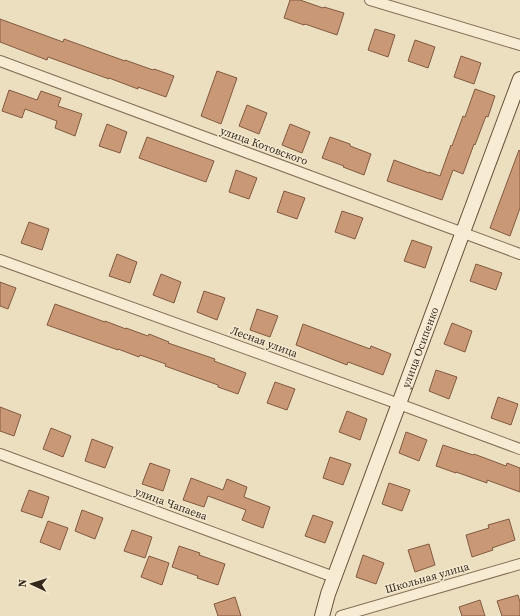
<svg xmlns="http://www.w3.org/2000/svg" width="520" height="616" viewBox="0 0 520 616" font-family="'Source Serif 4',serif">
	<rect width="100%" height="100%" fill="#ecdfc0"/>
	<!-- building -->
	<g fill="#c99977" stroke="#825a3f">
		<polygon points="290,0 300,0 323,8 324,7 344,13 337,35 305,24 304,25 284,18"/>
		<polygon points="0,19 63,42 64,39 125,61 125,60 153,70 154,69 174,76 166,97 138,87 138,89 109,78 109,79 48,57 47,60 0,42"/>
		<polygon points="375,29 395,35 388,57 368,50"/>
		<polygon points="415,40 435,47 428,68 408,61"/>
		<polygon points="461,56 481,63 474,84 454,77"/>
		<polygon points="217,71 237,78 221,124 201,116"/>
		<polygon points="475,89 495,96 488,117 486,116 475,145 474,144 463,174 453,170 442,200 387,181 394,160 429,173 429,172 440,176 451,145 452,146 463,116 465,117"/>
		<polygon points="9,90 37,100 41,91 61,98 58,106 82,114 75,136 55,128 57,121 25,109 22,118 2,111"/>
		<polygon points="247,105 267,113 259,134 239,126"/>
		<polygon points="107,124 127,132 120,153 99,146"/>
		<polygon points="290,124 310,132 302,153 282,145"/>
		<polygon points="147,137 214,161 206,182 139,158"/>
		<polygon points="330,137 350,144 350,146 371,154 364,175 343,167 344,166 322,158"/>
		<polygon points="519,150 520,151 520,208 510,236 490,228"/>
		<polygon points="236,170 257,178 249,199 229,192"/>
		<polygon points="284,191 305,198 297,219 277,212"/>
		<polygon points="342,211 363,218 355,239 335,232"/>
		<polygon points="29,222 49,229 42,250 21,243"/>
		<polygon points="412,240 432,247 425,268 404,261"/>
		<polygon points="117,254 137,262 130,283 109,276"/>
		<polygon points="476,264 502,273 496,290 470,281"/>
		<polygon points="161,274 181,282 174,303 153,295"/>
		<polygon points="0,282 16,288 8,309 0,306"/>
		<polygon points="204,291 225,298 217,320 197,312"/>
		<polygon points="55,304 105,322 105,321 126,329 126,328 148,336 149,334 169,342 168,343 215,359 214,361 246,373 238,394 218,387 218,385 165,366 166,364 140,355 139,357 118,349 118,350 47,325"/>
		<polygon points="257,309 278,316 270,337 250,330"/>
		<polygon points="452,323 472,331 465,352 444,344"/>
		<polygon points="303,324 370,349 371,346 391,354 383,375 348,362 347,365 296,345"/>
		<polygon points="436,370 457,377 449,399 429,391"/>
		<polygon points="275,382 295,389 287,410 267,403"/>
		<polygon points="498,397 518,404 511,425 491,418"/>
		<polygon points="0,407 21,415 14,436 0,431"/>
		<polygon points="347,411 367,419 360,440 339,432"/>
		<polygon points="51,428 71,436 63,457 43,449"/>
		<polygon points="406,432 427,440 419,461 399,453"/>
		<polygon points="92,439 113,447 105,468 85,461"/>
		<polygon points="443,445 473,455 474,454 506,466 507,463 520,468 520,492 487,480 487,483 456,472 456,473 436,466"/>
		<polygon points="330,457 351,464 343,485 323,478"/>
		<polygon points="150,463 170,470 163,491 142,484"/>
		<polygon points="191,478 223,490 227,479 247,487 244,497 270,507 263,528 242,520 246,510 208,496 204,507 183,500"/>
		<polygon points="389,483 410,490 402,511 382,504"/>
		<polygon points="29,490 49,497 42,518 21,511"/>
		<polygon points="82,510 103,518 95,539 75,531"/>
		<polygon points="313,515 333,522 325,543 305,536"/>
		<polygon points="509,519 515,540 492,548 493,550 472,557 466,535 489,528 488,525"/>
		<polygon points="48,521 68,528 60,550 40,542"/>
		<polygon points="132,530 152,537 145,558 124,551"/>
		<polygon points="429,544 435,565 415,572 408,550"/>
		<polygon points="179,546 200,553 199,555 225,564 218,585 197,578 198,576 172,567"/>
		<polygon points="363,555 384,563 376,584 356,577"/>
		<polygon points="149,556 169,563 162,585 141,577"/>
		<polygon points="518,595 520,602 520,616 502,616 497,601"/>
		<polygon points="235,597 241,616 218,616 214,604"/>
		<polygon points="480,600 485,616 462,616 459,607"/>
	</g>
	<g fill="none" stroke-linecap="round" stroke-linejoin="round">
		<!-- street casing -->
		<g stroke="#847059" stroke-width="12">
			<g id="street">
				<polyline points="370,0 520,45"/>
				<polyline points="0,61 520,254"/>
				<polyline points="0,260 399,404 520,449"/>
				<polyline points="0,454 334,577"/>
				<polyline points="341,616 520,564"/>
			</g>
		</g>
		<!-- secondary casing -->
		<g stroke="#66513c" stroke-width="16">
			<g id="secondary">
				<path id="s1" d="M322 616 328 594 520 79"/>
			</g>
		</g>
		<!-- street -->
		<use href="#street" stroke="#f7ecd3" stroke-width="10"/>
		<!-- secondary -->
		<use href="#secondary" stroke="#f7ecd3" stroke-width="14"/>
	</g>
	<g text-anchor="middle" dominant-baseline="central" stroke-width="3" stroke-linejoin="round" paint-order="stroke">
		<!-- street labels -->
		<g font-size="11" fill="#34281d" stroke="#f4e9cf">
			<text transform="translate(264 146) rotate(20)">улица Котовского</text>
			<text transform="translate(264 342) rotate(20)">Лесная улица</text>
			<text stroke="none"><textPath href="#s1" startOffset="286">улица Осипенко</textPath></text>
			<text transform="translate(171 504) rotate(20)">улица Чапаева</text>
			<text transform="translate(427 578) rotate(-16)">Школьная улица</text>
		</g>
	</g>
	<!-- north arrow -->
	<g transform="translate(32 584) rotate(274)" stroke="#f4e9cf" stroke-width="3" paint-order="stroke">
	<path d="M0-3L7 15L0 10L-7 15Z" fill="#34281d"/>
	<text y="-6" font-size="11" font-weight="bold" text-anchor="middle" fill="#34281d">N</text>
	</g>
</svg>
